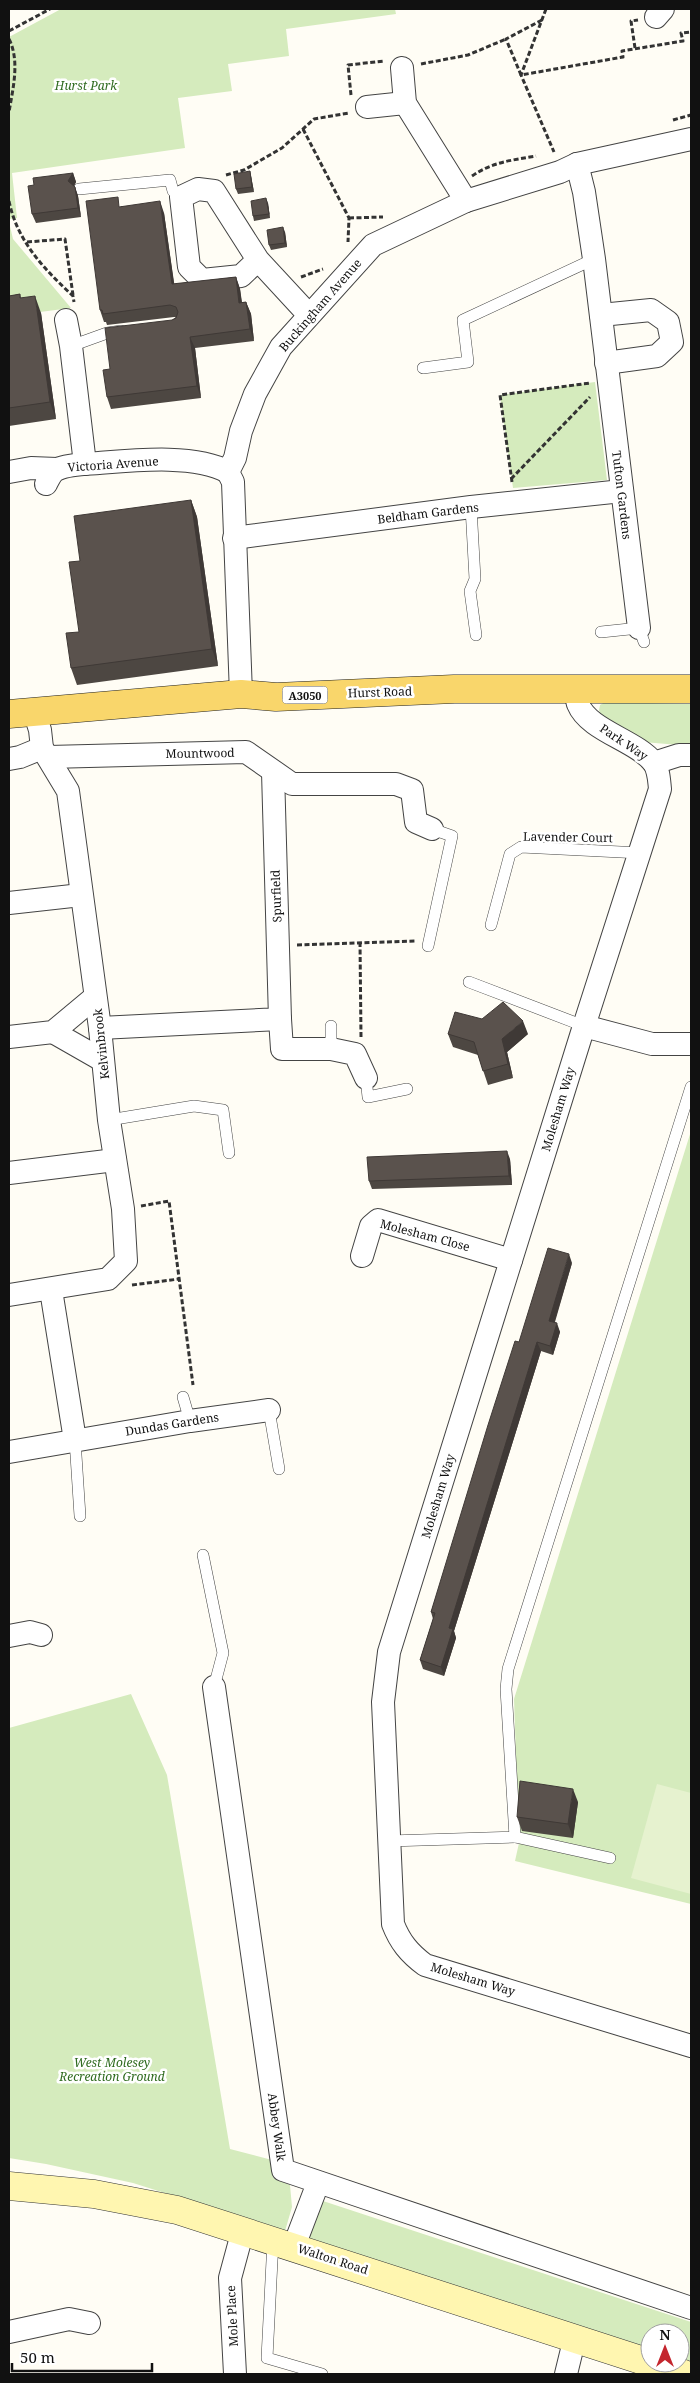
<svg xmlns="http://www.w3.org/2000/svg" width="700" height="2383" viewBox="0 0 700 2383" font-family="'Noto Serif',serif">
	<rect width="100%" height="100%" fill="#fffdf5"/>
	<!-- green -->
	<g fill="#d5ebbd">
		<polygon points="61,9 395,9 396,14 286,29 289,56 228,64 232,91 178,98 185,148 12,173 17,218 9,219 9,37"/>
		<polygon points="9,222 13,239 71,308 9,316"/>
		<polygon points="595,382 607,480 513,488 500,395"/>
		<polygon points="605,702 691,704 691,746 643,742 601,715 599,710 600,705"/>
		<polygon points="691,1131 691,1904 515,1861 519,1843 514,1699"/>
		<polygon points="131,1694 167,1775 230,2149 272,2160 273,2178 290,2185 292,2207 285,2231 133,2183 46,2164 9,2158 9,1728"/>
		<path d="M323 2201 691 2322V2361L680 2359V2333H650V2350L310 2239C305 2226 313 2208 323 2201Z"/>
	</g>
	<!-- pitch -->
	<polygon fill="#e6f2cf" points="657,1784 691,1793 691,1894 631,1878"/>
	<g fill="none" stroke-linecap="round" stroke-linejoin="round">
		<!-- lane casing -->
		<g stroke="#444" stroke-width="12">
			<g id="lane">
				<polyline points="79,189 170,180 173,191 181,197"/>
				<polyline points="71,346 107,333 121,331"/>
				<polyline points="423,368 468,362 463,320 594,259"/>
				<polyline points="471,507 475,579 470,591 476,635"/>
				<polyline points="601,632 639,628 644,642"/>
				<polyline points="491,925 510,854 521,847 641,853"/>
				<polyline points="428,946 452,836 432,829"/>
				<polyline points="469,982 584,1026"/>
				<polyline points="331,1026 331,1049"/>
				<polyline points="366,1078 368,1097 407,1089"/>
				<polyline points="109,1120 194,1106 223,1110 229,1153"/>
				<polyline points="183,1397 190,1421"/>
				<polyline points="269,1410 279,1469"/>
				<polyline points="75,1440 80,1516"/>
				<polyline points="203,1555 223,1653 214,1687"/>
				<polyline points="515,1837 610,1858"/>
				<polyline points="389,1841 515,1837 506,1689 508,1669 691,1087"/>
				<polyline points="273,2241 267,2358 322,2374"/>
			</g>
		</g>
		<!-- street casing -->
		<g stroke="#444" stroke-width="24">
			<g id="street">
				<polyline points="656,17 663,9"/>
				<polyline points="402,68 405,103 466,201"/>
				<polyline points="367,107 405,103"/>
				<polyline points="577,164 584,192 594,259 639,628"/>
				<polyline points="258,260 241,276 202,280 189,267 181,197 198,189 214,191 258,260 308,314"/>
				<polyline points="601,315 651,310 668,322 672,342 657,356 606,363"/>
				<polyline points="66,320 71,346 85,464"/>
				<polyline points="9,472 31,468 57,469"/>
				<path d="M46 484C49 478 52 471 58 469 69 464 87 464 99 463 136 460 196 454 228 472"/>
				<polyline points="234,538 471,507 622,491"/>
				<path d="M577 689C577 693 576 700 578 704 589 731 636 740 654 763 659 771 659 780 660 789L584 1026 389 1652 383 1702 393 1924C400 1942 409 1953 425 1965L691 2046"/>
				<polyline points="241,694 233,482 228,472 235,458 241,431 255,394 281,347 373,245 466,201 560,172 577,164 691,139"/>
				<polyline points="49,757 246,752 292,784 396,784 412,790 416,822 432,829"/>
				<polyline points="9,759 20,757 42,748"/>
				<polyline points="654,763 679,755 691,755"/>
				<polyline points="9,903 81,895"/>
				<polyline points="280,1019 282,1049 331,1049 355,1054 366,1078"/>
				<polyline points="584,1026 652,1044 691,1044"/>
				<polyline points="100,1028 280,1019 273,772"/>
				<polyline points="53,1032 102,1060"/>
				<polyline points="9,1037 53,1032 95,997"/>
				<polyline points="9,1173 115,1160"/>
				<polyline points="362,1256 371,1226 378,1220 511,1260"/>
				<polyline points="51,1290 75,1440"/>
				<polyline points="9,1295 108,1279 126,1261 123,1209 109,1120 100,1028 68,791 42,748 40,730 34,711"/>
				<polyline points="9,1452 190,1421 269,1410"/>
				<polyline points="9,1636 30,1632 41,1635"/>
				<polyline points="214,1687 283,2170 691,2308"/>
				<polyline points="294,2246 318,2183"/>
				<polyline points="9,2332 69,2319 89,2323"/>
				<polyline points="235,2374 230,2278 243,2230"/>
				<polyline points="566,2374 575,2337"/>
			</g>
		</g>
		<!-- secondary casing -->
		<g stroke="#333" stroke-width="29">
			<g id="secondary">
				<polyline points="9,2186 94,2194 177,2210 650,2363"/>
				<polyline points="651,2363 684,2374"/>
			</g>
		</g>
		<!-- primary casing -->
		<g stroke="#222" stroke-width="29">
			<polyline id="primary" points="9,714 241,694 276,697 454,689 691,689"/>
		</g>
		<!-- path -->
		<g stroke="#333" stroke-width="3" stroke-dasharray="5 2.5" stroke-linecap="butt">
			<polyline points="546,9 521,75 554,152"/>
			<polyline points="542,20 506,39 521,75 623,57 622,51 683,41 681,33 691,32"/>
			<polyline points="9,31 50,9"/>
			<path d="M9 39C20 61 13 88 9 112"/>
			<polyline points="635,48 631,21 638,20"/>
			<polyline points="421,64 468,55 506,39"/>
			<polyline points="351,95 348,65 384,61"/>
			<polyline points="673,120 691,115"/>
			<polyline points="303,129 349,218 348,242"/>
			<polyline points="226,175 244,170 282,148 314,119 349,113"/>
			<path d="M472 176C492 162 513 160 536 156"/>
			<path d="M9 201C17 241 44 269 73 296L74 302"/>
			<polyline points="349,218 383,217"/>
			<polyline points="27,242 65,239 73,295"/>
			<polyline points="301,277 323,269"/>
			<polyline points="511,479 590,397"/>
			<polyline points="512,482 500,395 590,383"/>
			<polyline points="360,942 361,1037"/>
			<polyline points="297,945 416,941"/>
			<polyline points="141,1206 169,1201 193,1385"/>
			<polyline points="132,1285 179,1279"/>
		</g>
		<!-- lane -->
		<use href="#lane" stroke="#fff" stroke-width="11"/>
		<!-- street -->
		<use href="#street" stroke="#fff" stroke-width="22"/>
		<!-- secondary -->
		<use href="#secondary" stroke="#fff6b0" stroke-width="28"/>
		<!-- primary -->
		<use href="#primary" stroke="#f9d66b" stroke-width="28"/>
	</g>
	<!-- wall -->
	<g fill="#4d4742">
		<polygon points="250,171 251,176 254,192 238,194 236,189"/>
		<polygon points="73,173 76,182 74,186 75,187 78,196 81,217 36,223 32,214 34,185"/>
		<polygon points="268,203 270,218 254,221 253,216"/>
		<polygon points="121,206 164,213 174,284 236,277 240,289 242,302 246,302 251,314 254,341 195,348 201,398 111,409 107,397 110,369 172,320 176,317 174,317 107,325 106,322 104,322 100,310"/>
		<polygon points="285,232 287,247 271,250 269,245"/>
		<polygon points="20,294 21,298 41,313 56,419 9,426 9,296"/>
		<polygon points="191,500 197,517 218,666 77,685 71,668 79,632 80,561"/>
		<polygon points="448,1034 528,1034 507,1052 513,1078 488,1085 478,1055 453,1047"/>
		<polygon points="510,1159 512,1185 372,1189 369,1181"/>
		<polygon points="572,1263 555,1322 560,1332 553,1355 541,1351 454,1631 456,1638 444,1676 423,1669 420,1660 433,1619 431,1612 519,1342"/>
		<polygon points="578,1802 573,1838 522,1831 517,1817"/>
	</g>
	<!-- shaded-wall -->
	<g fill="#3f3936">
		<polygon points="250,171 251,176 254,192 252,187"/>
		<polygon points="73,173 76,182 72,190 68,181"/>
		<polygon points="75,187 78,196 81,217 78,208"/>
		<polygon points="266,198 268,203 270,218 269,214"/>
		<polygon points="160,201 164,213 176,296 172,284"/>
		<polygon points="283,227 285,232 287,247 285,243"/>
		<polygon points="236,277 240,289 243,314 239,303"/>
		<polygon points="35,296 41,313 56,419 50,402"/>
		<polygon points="246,302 251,314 254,341 250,329"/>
		<polygon points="190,337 195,348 201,398 197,386"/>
		<polygon points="191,500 197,517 218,666 212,649"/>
		<polygon points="523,1021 528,1034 507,1052 513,1078 508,1064 502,1039"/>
		<polygon points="507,1151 510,1159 512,1185 509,1176"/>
		<polygon points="569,1254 572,1263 552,1330 549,1321"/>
		<polygon points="557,1323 560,1332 553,1355 550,1346"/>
		<polygon points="537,1342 541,1351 454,1631 456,1638 444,1676 441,1667 449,1628"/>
		<polygon points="573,1789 578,1802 573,1838 568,1824"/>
	</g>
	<!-- building -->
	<g fill="#5a524d" stroke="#3f3936">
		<polygon points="250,171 252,187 236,189 234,174"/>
		<polygon points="73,173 68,181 75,187 78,208 32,214 28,186 34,185 33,178"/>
		<polygon points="118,197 119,207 160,201 172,284 236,277 239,303 246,302 250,329 190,337 197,386 107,397 103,370 110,369 105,328 172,320 176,318 178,312 176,307 170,305 103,314 102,310 100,310 86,201"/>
		<polygon points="266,198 269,214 253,216 251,201"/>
		<polygon points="283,227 285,243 269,245 267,230"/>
		<polygon points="20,294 20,298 35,296 50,402 9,408 9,296"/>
		<polygon points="191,500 212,649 71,668 66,633 79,632 69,562 80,561 74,516"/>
		<polygon points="503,1002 523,1021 502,1039 508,1064 483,1071 474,1042 448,1034 455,1012 482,1019"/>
		<polygon points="507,1151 509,1176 369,1181 367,1157"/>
		<polygon points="548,1248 569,1254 549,1321 557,1323 550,1346 537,1342 449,1628 453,1629 441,1667 420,1660 435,1613 431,1612 488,1425 515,1341 519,1342"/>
		<polygon points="520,1781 573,1789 568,1824 517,1817"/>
	</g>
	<g text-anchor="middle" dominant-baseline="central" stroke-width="5" stroke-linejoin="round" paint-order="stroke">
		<!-- shield labels -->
		<rect fill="#fff" stroke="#585858" stroke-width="1" x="282.5" y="686.5" width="45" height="17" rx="4"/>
		<g font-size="11" font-weight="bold" fill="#111">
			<text x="305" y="695">A3050</text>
		</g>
		<!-- park labels -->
		<g font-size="12" font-style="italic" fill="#2f6b1f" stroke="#fff">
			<text x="86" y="85">Hurst Park</text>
			<text x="112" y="2062">West Molesey<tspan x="112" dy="14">Recreation Ground</tspan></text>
		</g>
		<!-- street labels -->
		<g font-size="12" fill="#111" stroke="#fff">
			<text transform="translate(320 305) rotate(-49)">Buckingham Avenue</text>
			<text transform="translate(113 464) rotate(-4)">Victoria Avenue</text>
			<text transform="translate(622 495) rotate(83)">Tufton Gardens</text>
			<text transform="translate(428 513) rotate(-7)">Beldham Gardens</text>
			<text transform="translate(380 692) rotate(-2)">Hurst Road</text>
			<text transform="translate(624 742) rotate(34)">Park Way</text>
			<text transform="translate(200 753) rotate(-1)">Mountwood</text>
			<text transform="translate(568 837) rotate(1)">Lavender Court</text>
			<text transform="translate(276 896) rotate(-92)">Spurfield</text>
			<text transform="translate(101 1044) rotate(-96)">Kelvinbrook</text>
			<text transform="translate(558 1109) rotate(-73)">Molesham Way</text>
			<text transform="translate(425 1235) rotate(15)">Molesham Close</text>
			<text transform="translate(172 1424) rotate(-9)">Dundas Gardens</text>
			<text transform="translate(438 1496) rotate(-73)">Molesham Way</text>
			<text transform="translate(473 1979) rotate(17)">Molesham Way</text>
			<text transform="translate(277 2127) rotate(82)">Abbey Walk</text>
			<text transform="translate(333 2259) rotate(18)">Walton Road</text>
			<text transform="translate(232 2316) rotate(-93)">Mole Place</text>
		</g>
	</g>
	<!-- border -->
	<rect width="700" height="2383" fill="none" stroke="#111111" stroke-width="20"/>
	<!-- north arrow -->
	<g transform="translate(665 2348)"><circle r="24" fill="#ffffff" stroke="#a0a0a0"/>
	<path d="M0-4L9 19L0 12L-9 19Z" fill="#c4262e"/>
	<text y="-8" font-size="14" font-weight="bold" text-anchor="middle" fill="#111111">N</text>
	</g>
	<!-- scale -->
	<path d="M12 2363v8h140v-8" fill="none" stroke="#111111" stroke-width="2.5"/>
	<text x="20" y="2363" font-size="15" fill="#111111" stroke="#ffffff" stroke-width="4" paint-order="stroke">50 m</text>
</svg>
